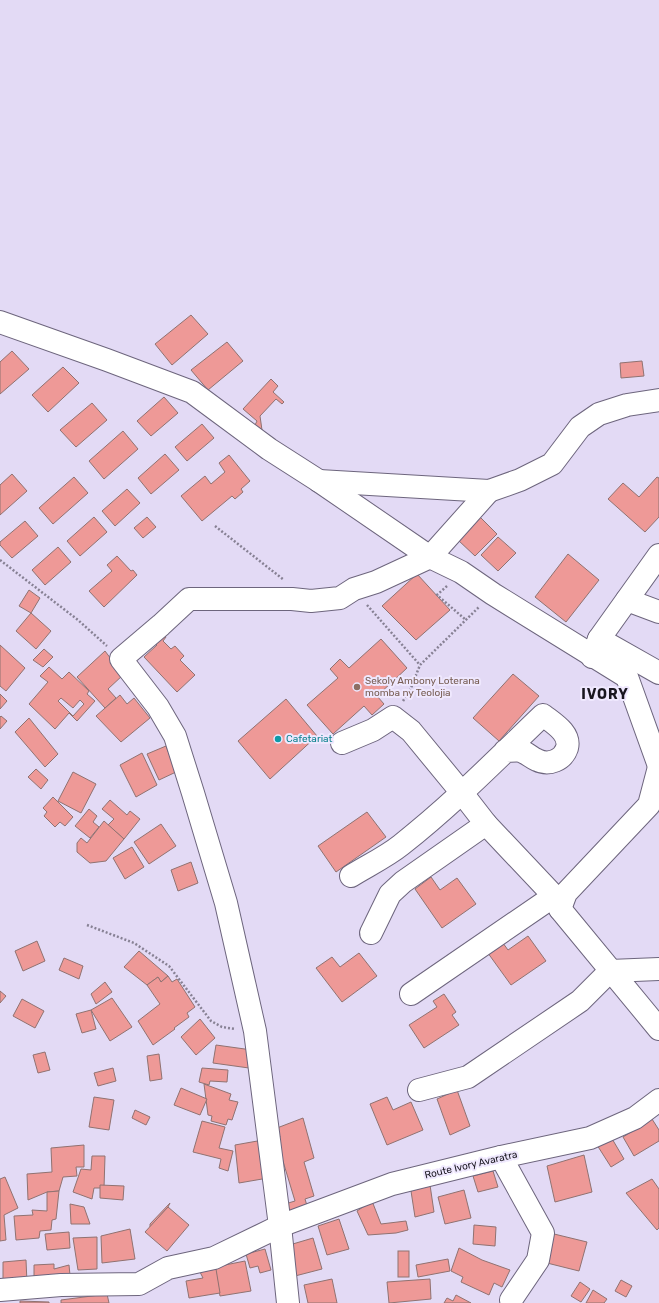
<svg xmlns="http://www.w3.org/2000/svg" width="659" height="1303" viewBox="0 0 659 1303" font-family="Rubik,sans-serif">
	<rect width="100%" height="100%" fill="#e3daf5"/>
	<!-- building -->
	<g fill="#ee9997" stroke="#907271" fill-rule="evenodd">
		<polygon points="191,315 208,334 172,365 155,344"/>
		<polygon points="227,342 243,361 208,390 191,370"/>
		<polygon points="12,351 29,369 0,394 0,362"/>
		<polygon points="642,361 644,376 621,378 620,363"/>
		<polygon points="63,367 79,383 48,412 32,395"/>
		<polygon points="271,379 278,386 273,392 284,402 282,404 276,399 260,416 262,430 261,437 251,433 257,421 243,409"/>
		<polygon points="164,397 178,413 151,436 137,421"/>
		<polygon points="92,403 107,420 76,447 60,430"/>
		<polygon points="202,424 214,438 187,461 175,447"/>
		<polygon points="123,431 138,449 104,479 89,461"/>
		<polygon points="165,454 179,470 151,494 138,478"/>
		<polygon points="229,455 250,481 241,489 243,492 235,499 232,496 202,521 181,496 205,476 211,484 225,472 219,463"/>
		<polygon points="12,474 27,491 0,515 0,485"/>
		<polygon points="74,477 88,493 53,524 39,508"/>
		<polygon points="657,477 659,478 659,517 645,532 608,499 623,483 639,497"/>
		<polygon points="127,489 140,503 115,526 102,511"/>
		<polygon points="94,517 107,532 80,556 67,541"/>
		<polygon points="147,517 156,527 143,538 134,528"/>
		<polygon points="480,517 497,534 475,556 458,540"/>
		<polygon points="25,521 38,536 12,558 0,545 0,542"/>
		<polygon points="498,537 516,553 498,571 481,555"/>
		<polygon points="58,547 71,562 45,585 32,570"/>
		<polygon points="568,554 599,580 566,622 535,597"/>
		<polygon points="117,556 131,571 133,570 137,575 104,607 89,591 112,571 107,565"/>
		<polygon points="417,574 450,610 416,640 382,606"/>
		<polygon points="29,590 40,598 31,613 19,606"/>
		<polygon points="31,613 51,631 36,649 16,631"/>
		<polygon points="161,631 166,637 163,641 171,649 175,646 184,656 180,660 195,675 177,692 144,657 157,645 151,640"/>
		<polygon points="381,639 407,668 377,696 384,704 372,715 364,706 333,734 307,705 338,678 330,669 340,659 349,668"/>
		<polygon points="0,645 25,668 6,691 0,686"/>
		<polygon points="44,649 53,657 43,667 33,660"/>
		<polygon points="105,651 123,675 108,689 116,698 105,708 77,677"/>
		<path d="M49 667 62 679 69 672 89 691 87 694 95 701 77 721 69 713 55 729 29 704 48 682 40 676ZM61 698 73 708 80 700 84 704 73 716 58 701Z"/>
		<polygon points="513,674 539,696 499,741 473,718"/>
		<polygon points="0,694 7,701 0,709"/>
		<polygon points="120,695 127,704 134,698 150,718 121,742 96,716"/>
		<polygon points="286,699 317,736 270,779 238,741"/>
		<polygon points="1,716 7,721 0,729 0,717"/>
		<polygon points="29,718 58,754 45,767 15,732"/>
		<polygon points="166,746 176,772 159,780 147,754"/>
		<polygon points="142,753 157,785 136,797 120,765"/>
		<polygon points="36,769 48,780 41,789 28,777"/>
		<polygon points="73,772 96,784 81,813 58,801"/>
		<polygon points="53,797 73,817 65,826 60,822 55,827 44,816 47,812 43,808"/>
		<polygon points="110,800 127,815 130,811 140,819 124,839 108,825 114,819 102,809"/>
		<polygon points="89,809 97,816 93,822 99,827 90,838 75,826"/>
		<polygon points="367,812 386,837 336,872 318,846"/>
		<polygon points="104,821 124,839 106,861 90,863 77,852 77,843 81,838 87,843"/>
		<polygon points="161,824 176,846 149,864 134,842"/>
		<polygon points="132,847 144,867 125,879 113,858"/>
		<polygon points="191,862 198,883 178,891 171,870"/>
		<polygon points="431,877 440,890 457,878 476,904 442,928 415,889"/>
		<polygon points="528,936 546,961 511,985 485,949 500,939 508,950"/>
		<polygon points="37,941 45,961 23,971 15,951"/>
		<polygon points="139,951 168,976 161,982 158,977 147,985 124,967"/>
		<polygon points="359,953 377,976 342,1002 316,968 332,957 340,967"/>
		<polygon points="64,958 83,966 79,979 59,970"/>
		<polygon points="168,976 172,982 177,979 195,1007 187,1013 189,1017 174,1028 175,1029 153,1045 138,1021 160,1004 147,985 158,977 161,982"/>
		<polygon points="105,982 112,992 96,1004 91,994"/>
		<polygon points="0,991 6,996 0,1003"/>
		<polygon points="444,994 456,1012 452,1015 459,1025 424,1048 409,1025 437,1007 433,1001"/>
		<polygon points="112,998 132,1027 110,1041 91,1010"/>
		<polygon points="22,999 44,1011 35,1028 13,1016"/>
		<polygon points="91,1010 96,1029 82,1033 76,1014"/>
		<polygon points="200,1019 215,1038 196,1055 181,1037"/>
		<polygon points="216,1045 252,1050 249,1068 213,1063"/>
		<polygon points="45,1052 50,1070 38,1073 33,1055"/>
		<polygon points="159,1054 162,1079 150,1081 147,1056"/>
		<polygon points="113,1068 116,1081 98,1086 94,1073"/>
		<polygon points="202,1068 228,1070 227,1082 210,1081 209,1085 199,1082"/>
		<polygon points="204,1084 231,1094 229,1100 238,1102 232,1120 228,1119 226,1125 211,1121 212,1116 208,1115"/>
		<polygon points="181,1088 207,1099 200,1115 174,1105"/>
		<polygon points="457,1090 470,1126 450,1135 437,1099"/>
		<polygon points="94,1097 114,1100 109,1130 89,1127"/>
		<polygon points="387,1097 393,1110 411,1102 423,1130 387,1145 370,1104"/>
		<polygon points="135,1110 150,1117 146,1125 132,1118"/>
		<polygon points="303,1118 314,1158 304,1162 314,1196 305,1199 308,1209 289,1216 285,1204 295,1201 276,1138 280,1137 277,1128"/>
		<polygon points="652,1119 659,1130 659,1141 634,1156 623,1137"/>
		<polygon points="202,1121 225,1127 219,1148 233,1151 228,1171 219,1168 221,1159 193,1152"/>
		<polygon points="611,1137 624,1159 611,1167 597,1145"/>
		<polygon points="263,1140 268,1178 239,1183 235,1145"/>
		<polygon points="84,1145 84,1167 76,1167 77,1176 63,1177 59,1191 47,1192 28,1200 27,1174 52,1172 51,1148"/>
		<polygon points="584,1155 592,1192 555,1202 547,1166"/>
		<polygon points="92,1156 105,1156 104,1188 94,1188 92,1199 73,1192 81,1169 91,1170"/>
		<polygon points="493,1171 498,1187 478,1192 473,1176"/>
		<polygon points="5,1177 18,1208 4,1215 6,1240 0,1241 0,1179"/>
		<polygon points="652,1179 659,1189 659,1228 657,1230 626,1193"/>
		<polygon points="100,1185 124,1186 123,1200 100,1198"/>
		<polygon points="430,1185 434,1212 415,1217 411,1191"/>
		<polygon points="464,1190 471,1218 445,1224 438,1197"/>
		<polygon points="59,1191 56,1219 52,1220 51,1230 40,1231 39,1238 16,1240 14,1216 33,1215 32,1210 47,1211 47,1192"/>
		<polygon points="372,1201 381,1224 406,1221 408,1230 396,1233 368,1235 357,1211"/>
		<polygon points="170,1203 168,1207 150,1227 150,1224"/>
		<polygon points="70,1204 84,1207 90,1224 71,1224"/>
		<polygon points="168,1207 189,1225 167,1251 145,1232"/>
		<polygon points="339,1219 349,1249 327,1255 318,1226"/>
		<polygon points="474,1225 496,1227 495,1246 473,1244"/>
		<polygon points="130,1229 135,1259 102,1263 101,1236"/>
		<polygon points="69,1232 70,1248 47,1250 45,1234"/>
		<polygon points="550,1233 587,1242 579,1271 543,1262"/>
		<polygon points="97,1237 97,1269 78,1270 73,1238"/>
		<polygon points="313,1238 322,1269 295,1276 286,1246"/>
		<polygon points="459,1248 482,1260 510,1270 502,1287 494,1283 489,1295 461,1282 463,1277 451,1271"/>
		<polygon points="265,1249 271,1270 260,1273 258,1266 250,1268 246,1254"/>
		<rect x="398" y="1251" width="11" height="26"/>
		<polygon points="448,1259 450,1271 418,1277 416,1265"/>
		<polygon points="26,1260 27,1283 3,1284 3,1262"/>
		<polygon points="245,1261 251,1291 220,1296 215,1267"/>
		<polygon points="54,1264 54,1269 69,1265 70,1275 34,1279 34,1265"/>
		<polygon points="216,1269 220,1293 189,1298 186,1281 203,1278 200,1272"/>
		<polygon points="332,1279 337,1303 308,1303 304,1285"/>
		<polygon points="430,1279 431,1299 389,1303 387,1282"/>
		<polygon points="621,1280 632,1286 626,1297 615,1291"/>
		<polygon points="580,1282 590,1289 581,1302 571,1296"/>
		<polygon points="593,1290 607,1299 604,1303 586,1303"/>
		<polygon points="107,1294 109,1303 61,1303 61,1300"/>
		<polygon points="456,1295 471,1303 444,1303 447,1298 453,1301"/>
		<polygon points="20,1301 49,1302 49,1303 20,1303"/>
	</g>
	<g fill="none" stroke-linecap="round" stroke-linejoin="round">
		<!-- minor casing -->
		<g stroke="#6d657d" stroke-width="24">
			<g id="minor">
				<polyline points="0,322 107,360 192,392 269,449 319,481 430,557 461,572 493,594 627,677 659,766"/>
				<polyline points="319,481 489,491 520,480 552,464 580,427 599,414 627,405 659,400"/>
				<polyline points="627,600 659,612"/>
				<polyline points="599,639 659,673"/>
				<polyline points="592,657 599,639 659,555"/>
				<polyline points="342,743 373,730 393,717 411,731 462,793 486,824 554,896 560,909 659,1029"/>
				<path d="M351 876C367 866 386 857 401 845 452 805 497 759 543 715 553 723 571 733 567 748 563 760 549 766 537 760 532 758 527 753 521 751 517 750 510 751 505 751"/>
				<polyline points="560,909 566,893 649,805 659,767"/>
				<polyline points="371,933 390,894 403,882 486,824"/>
				<polyline points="411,994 554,896"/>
				<polyline points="419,1090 468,1077 580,1001 610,971 659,969"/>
				<polyline points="501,1157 543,1233 538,1260 511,1300"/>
				<polyline points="0,1290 61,1285 139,1284 168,1268 214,1258 280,1226 392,1184 501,1157 590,1138 635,1118 659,1100"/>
				<polyline points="288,1303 280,1226 255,1031 226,903 193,793 175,736 158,707 121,659 161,625 189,599 292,599 311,601 340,598 354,589 376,582 430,557 489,491"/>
			</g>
		</g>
		<!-- path -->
		<g stroke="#878194" stroke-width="2.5" stroke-dasharray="2 2" stroke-linecap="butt">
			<polyline points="215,526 284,580"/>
			<polyline points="0,560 78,620 107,646"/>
			<polyline points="447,586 437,595 466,620"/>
			<polyline points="367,605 420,665"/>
			<polyline points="403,701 411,688 420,665 479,607"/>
			<polyline points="87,925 134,943 169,966 211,1021 222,1027 235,1029"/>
		</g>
		<!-- minor -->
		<use href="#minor" stroke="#fff" stroke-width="22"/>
	</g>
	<!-- markers -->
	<circle fill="#8d6e63" stroke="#efe8fe" stroke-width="1.5" cx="357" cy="687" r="4"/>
	<circle fill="#0f9aa8" stroke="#efe8fe" stroke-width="1.5" cx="278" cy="739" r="4"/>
	<g text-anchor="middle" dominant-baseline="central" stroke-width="4" stroke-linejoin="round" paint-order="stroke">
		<!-- education labels -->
		<g font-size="10" fill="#785e54" stroke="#efe8fe" text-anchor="start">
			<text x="365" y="681">Sekoly Ambony Loterana<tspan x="365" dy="12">momba ny Teolojia</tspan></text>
		</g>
		<!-- culture labels -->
		<g font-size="10" fill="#0d838f" stroke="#efe8fe" text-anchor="start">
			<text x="286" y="739">Cafetariat</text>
		</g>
		<!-- street labels -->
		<g font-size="10" fill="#19161f" stroke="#efe8fe">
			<text transform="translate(471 1165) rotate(-13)">Route Ivory Avaratra</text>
		</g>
		<!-- district labels -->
		<g font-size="14" font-weight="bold" letter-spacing="1" fill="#19161f" stroke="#efe8fe">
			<text x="605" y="694">IVORY</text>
		</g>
	</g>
</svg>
